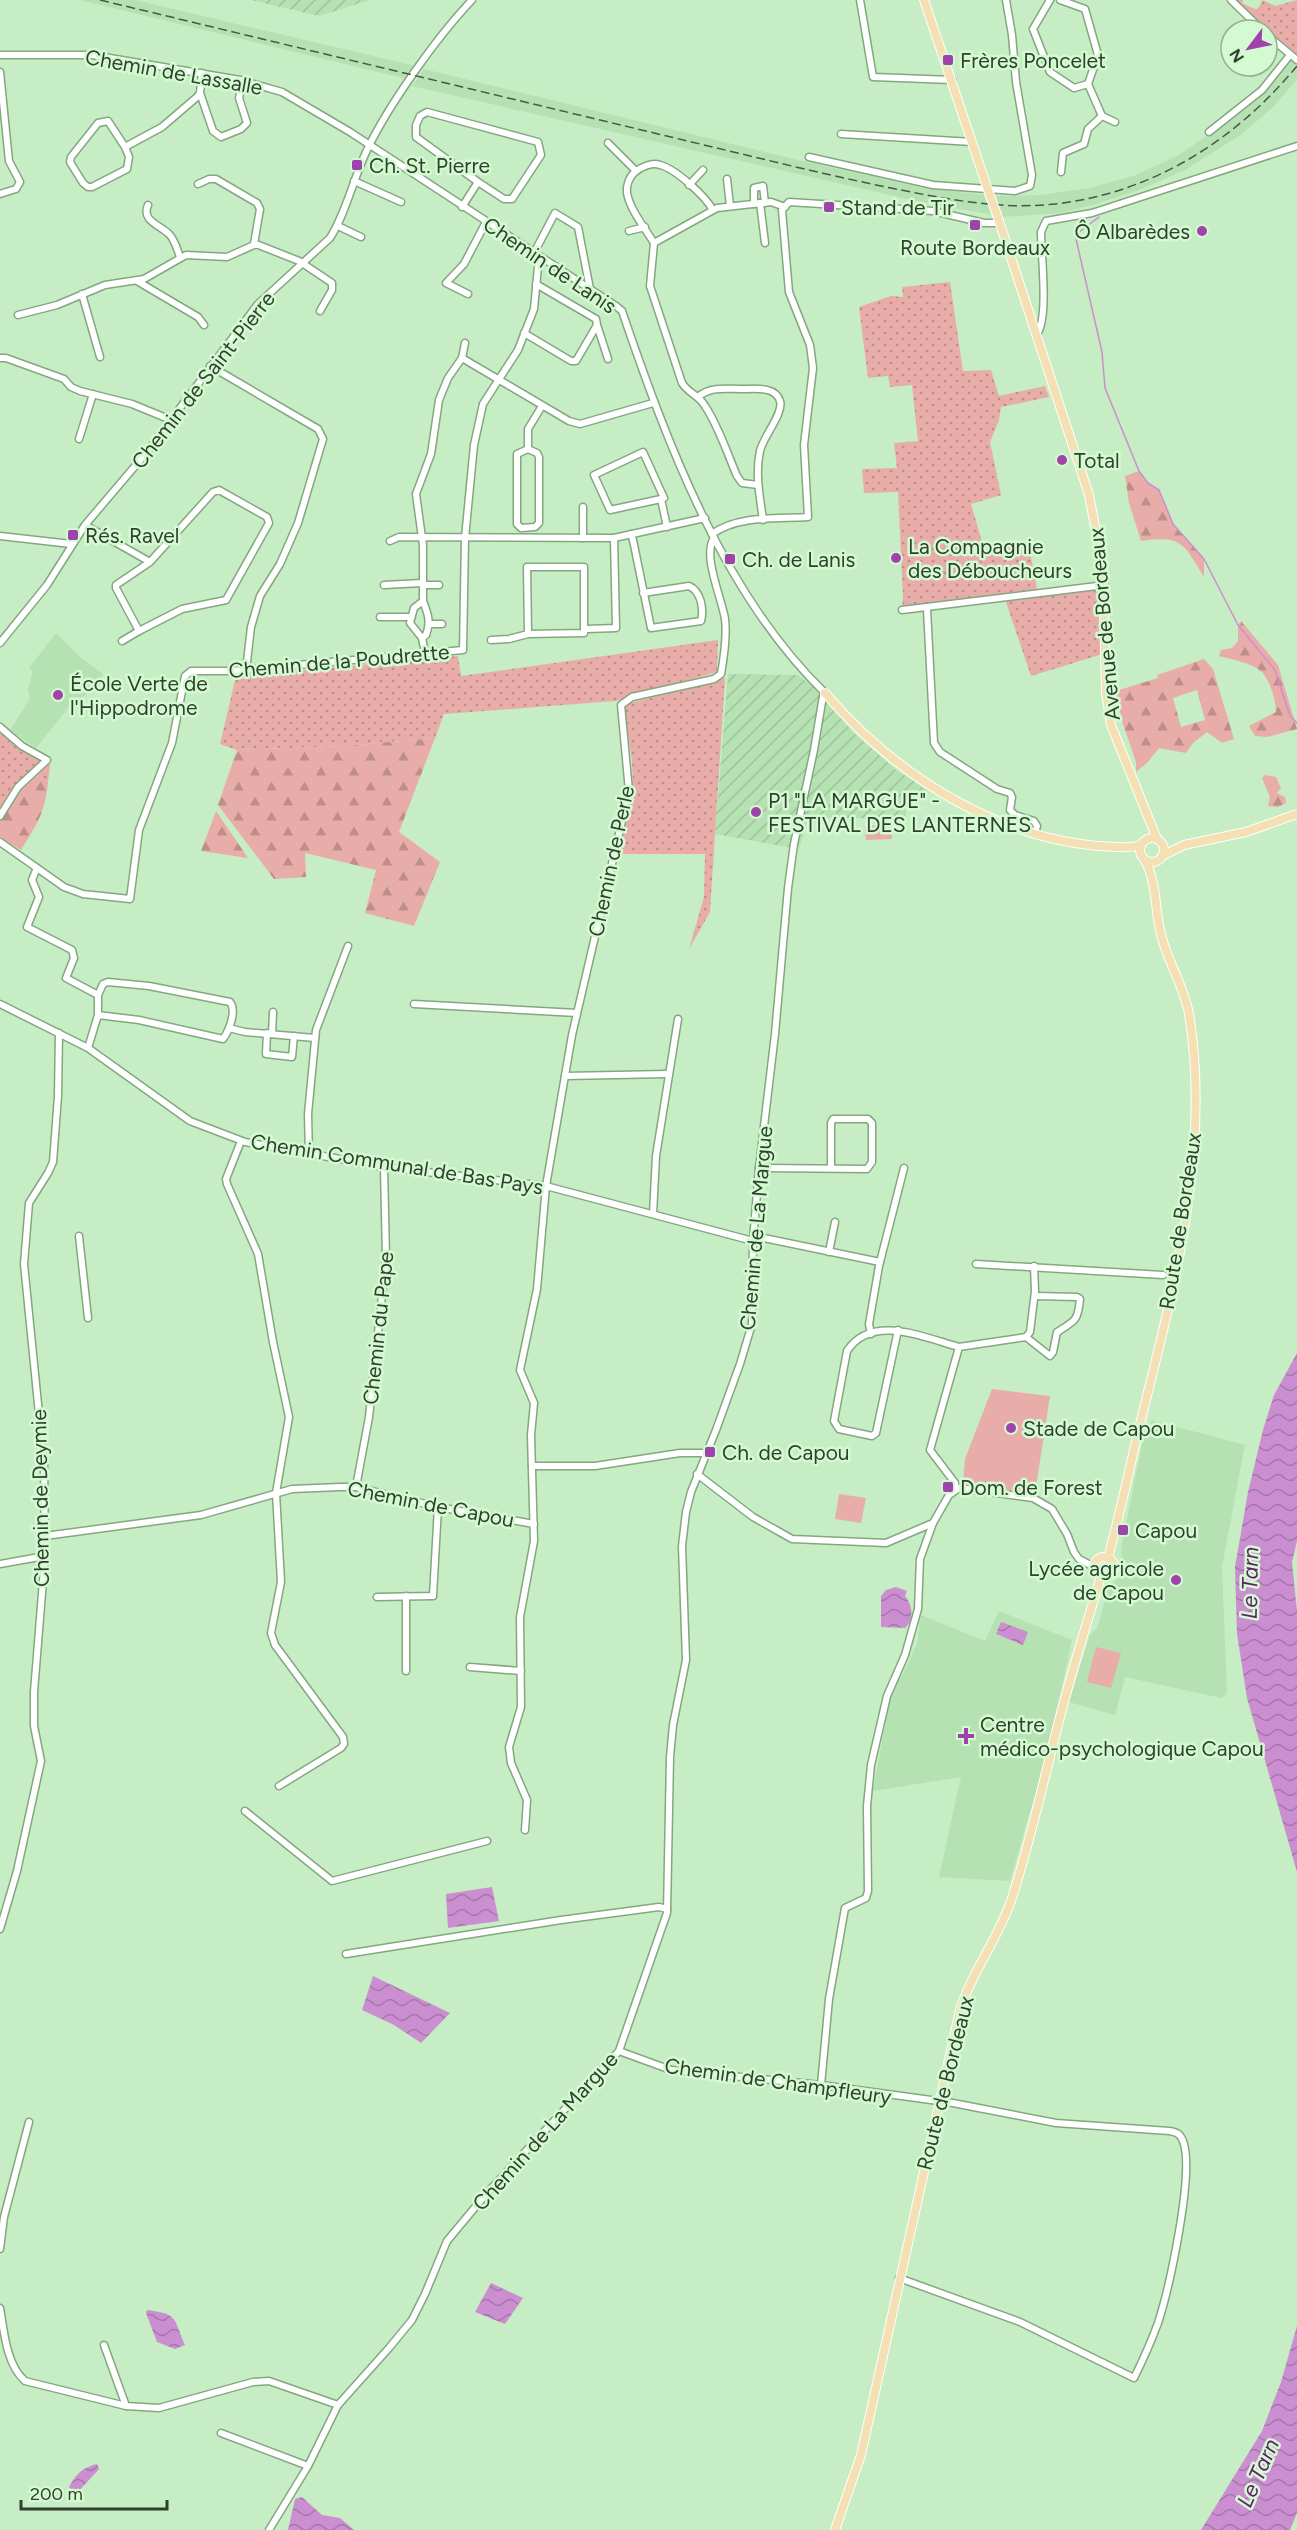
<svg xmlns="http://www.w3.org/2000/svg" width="1297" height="2530" viewBox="0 0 1297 2530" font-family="Figtree,sans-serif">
	<defs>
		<pattern id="industrial-furrows" width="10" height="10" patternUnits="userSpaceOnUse" patternTransform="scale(1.5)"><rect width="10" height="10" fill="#b6e2b3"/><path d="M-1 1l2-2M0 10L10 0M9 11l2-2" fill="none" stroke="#9dc39a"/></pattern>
		<pattern id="grass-dots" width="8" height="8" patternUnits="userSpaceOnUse" patternTransform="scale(1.5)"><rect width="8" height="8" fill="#e9ada9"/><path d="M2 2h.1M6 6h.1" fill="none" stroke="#bd8e8a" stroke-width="1.8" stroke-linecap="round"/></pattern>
		<pattern id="forest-firs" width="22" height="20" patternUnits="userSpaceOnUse" patternTransform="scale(1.5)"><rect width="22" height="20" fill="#e9ada9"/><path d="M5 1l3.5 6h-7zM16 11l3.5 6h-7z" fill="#bd8e8a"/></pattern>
		<pattern id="water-waves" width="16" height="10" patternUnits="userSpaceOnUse" patternTransform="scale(1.5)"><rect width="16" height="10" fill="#cb8fd1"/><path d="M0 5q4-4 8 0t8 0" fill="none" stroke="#a576aa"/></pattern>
	</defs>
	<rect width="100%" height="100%" fill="#c6edc3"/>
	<!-- built -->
	<g fill="#b6e2b3">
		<polygon points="80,0 135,0 416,66 407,79"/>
		<polygon points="1292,59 1297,63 1297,79 1275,105 1242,134 1185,170 1139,190 1096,204 1062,213 1001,217 994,196 1040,195 1090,188 1136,175 1179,155 1237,115 1269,85"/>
		<polygon points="424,69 794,159 924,188 987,195 993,215 921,202 412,86"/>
		<polygon points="56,633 81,658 103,674 95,690 72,703 36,748 10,730 30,699 28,689 33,671 29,668"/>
		<polygon points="1151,1420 1245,1445 1222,1567 1227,1694 1221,1698 1125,1677 1115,1715 1069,1702 1090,1635 1097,1628 1110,1584 1120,1577 1130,1574 1132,1568 1122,1559 1121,1549 1146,1425 1150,1425"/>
		<polygon points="999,1611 1072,1640 1061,1691 1043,1767 1010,1881 939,1877 961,1777 873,1791 887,1713 893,1687 902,1676 917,1644 921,1615 985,1641"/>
	</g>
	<!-- industrial -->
	<g fill="url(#industrial-furrows)">
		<polygon points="251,0 370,0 319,16"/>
		<polygon points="728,674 798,675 813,687 856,735 895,769 928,791 906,799 906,818 808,818 799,849 715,834"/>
	</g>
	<!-- grass -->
	<g fill="url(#grass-dots)">
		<polygon points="1231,0 1243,0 1242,3 1257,10 1263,0 1275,6 1297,0 1297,60 1267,35 1267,30 1262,30"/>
		<polygon points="950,282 963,371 991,370 999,396 1045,386 1049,397 1001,407 999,420 990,442 1001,495 971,504 985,552 1028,541 1038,594 1105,585 1106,653 1031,676 1005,599 902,610 903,596 898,492 864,493 862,469 897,468 894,443 918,441 912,385 890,387 888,376 868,378 859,307 891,296 903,297 902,287"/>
		<polygon points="718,640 717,672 615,701 444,714 435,738 344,746 237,750 220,744 236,676 458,656 461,676"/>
		<polygon points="725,678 710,912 689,949 704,897 705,854 619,854 633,791 632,760 623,705"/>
		<polygon points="0,733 19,749 50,765 48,782 28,772 0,809"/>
	</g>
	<!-- forest -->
	<g fill="url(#forest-firs)" fill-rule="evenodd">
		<path d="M1139 471 1148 483 1159 490 1173 524 1204 559V577C1185 545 1181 534 1141 541L1129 503 1125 476Z"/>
		<path d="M1241 621 1278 665 1297 729 1267 737 1255 736 1249 726 1276 712C1276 700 1270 680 1261 671 1251 663 1231 659 1219 656L1221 650 1232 648 1238 641V625Z"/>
		<path d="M1204 659 1213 669 1234 739 1222 743 1207 732 1193 743 1186 753 1159 748 1148 762 1136 772V762L1122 721 1116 691 1158 678 1157 675ZM1197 690 1205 720 1181 727 1173 698Z"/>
		<polygon points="435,738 399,832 440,862 414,926 365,913 376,870 305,853 306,877 274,879 218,805 237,750 344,746"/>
		<path d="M28 772 48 782C45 813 37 824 21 850L0 837V809Z"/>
		<polygon points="1265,775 1276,777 1281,788 1277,793 1285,797 1286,803 1278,807 1268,806 1270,797 1262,778"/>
		<polygon points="216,811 248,858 201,851"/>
	</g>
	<!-- pitch -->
	<g fill="#e9ada9">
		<polygon points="891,824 892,839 866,840 865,826"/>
		<polygon points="992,1389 1050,1396 1035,1493 963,1485 965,1459"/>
		<polygon points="839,1494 866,1498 861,1523 835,1519"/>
		<polygon points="1096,1647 1121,1653 1111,1688 1087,1682"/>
	</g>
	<!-- water -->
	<g fill="url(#water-waves)">
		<polygon points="1297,1353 1297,1541 1292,1562 1297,1611 1297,1872 1247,1698 1237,1634 1235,1567 1248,1492 1263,1430 1274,1395"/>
		<path d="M896 1587 907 1591 905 1596C912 1604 915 1620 905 1628L881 1627V1596L886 1590Z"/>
		<polygon points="1001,1622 1028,1632 1023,1645 996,1634"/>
		<polygon points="492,1887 499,1921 448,1928 446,1894"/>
		<polygon points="373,1976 450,2013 421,2043 394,2025 362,2010"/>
		<polygon points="491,2283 523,2298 505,2324 475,2312"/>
		<path d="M147 2310C179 2314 173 2318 185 2345L175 2349 157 2342 146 2313Z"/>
		<polygon points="1297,2326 1297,2513 1290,2530 1201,2530 1262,2431 1281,2382"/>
		<path d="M97 2464 99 2469 78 2492 73 2494 69 2487C77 2473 82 2468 97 2464Z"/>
		<polygon points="302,2497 322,2515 340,2518 354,2530 288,2530 295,2499"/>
	</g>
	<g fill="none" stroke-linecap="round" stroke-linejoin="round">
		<!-- stream -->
		<polyline stroke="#cb8fd1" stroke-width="1.5" points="1099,217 1079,232 1076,239 1102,352 1105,388 1139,471 1148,483 1159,490 1173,524 1204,559 1238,625 1275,670 1290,716 1297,723"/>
		<!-- minor casing -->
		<g stroke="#83a881" stroke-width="9">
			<g id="minor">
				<polyline points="860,0 873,77 952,80"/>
				<polyline points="1050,0 1033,29 1050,72 1074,88 1088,84 1102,116"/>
				<polyline points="1060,0 1085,9 1098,55 1088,84"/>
				<polyline points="1231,0 1262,30"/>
				<polyline points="1267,35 1297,60"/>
				<path d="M0 55H92L240 80 282 92 350 132 616 306 622 311C667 443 723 594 825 693L823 696 814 750 794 844 788 888 775 1034 759 1168 753 1241 752 1324 740 1364 716 1430 691 1492 686 1512 682 1546 686 1660 673 1725 670 1757 667 1913 619 2051 487 2193 447 2241 425 2294 412 2320 389 2348 338 2405 308 2466 269 2530"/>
				<polyline points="0,72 9,161 20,182 16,189 0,194"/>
				<polyline points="200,93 213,131 221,137 241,129 247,123 239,98 243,80"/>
				<polyline points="1209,132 1262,90 1290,55"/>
				<polyline points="841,134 972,142"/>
				<polyline points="608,143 636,171"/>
				<polyline points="125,147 129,157 127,169 92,187 88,187 83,183 70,162 71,157 98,123 108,121 125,147 162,127 197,97 200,93 202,73"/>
				<polyline points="809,157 933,185 1015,191 1030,186 1032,175 1016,82 1012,35 1006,0"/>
				<polyline points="1061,172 1063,153 1084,144 1088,129 1102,116 1115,122"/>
				<polyline points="727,179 730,206"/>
				<polyline points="354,181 401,202"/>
				<polyline points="198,184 209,179 216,179 257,203 260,209 254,244"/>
				<polyline points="689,185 703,170"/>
				<polyline points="760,203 765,243"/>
				<polyline points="754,204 754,188 763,186 765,203"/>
				<path d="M148 205C141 221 160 225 169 234 175 240 177 249 180 257"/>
				<polyline points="462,207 478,182 504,199 512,199 541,155 538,142 427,112 420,116 416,125 416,137 478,182"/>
				<polyline points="338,226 361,237"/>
				<polyline points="629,231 645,227"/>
				<path d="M654 243C645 228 630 210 627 193 626 186 629 177 635 172 641 167 652 162 660 165 676 169 705 196 713 210"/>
				<polyline points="534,253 555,213 578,227 590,289"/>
				<polyline points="137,281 198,317 204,325"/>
				<polyline points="82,294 100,357"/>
				<polyline points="468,294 446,283 464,264 486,222"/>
				<polyline points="18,315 57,305 105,285 144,279 186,255 227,257 256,244 299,261 332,283 332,290 320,311"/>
				<polyline points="597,325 608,359"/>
				<polyline points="524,333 571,361 576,361 597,325 596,319 536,284"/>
				<path d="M1037 334C1049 317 1041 255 1041 232L1046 221 1092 213 1297 146"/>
				<polyline points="0,358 6,358 64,379 71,387 80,391 132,404 171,420"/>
				<polyline points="462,358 569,421 580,424 653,403"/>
				<polyline points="210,366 318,429 323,439 298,523 280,564 260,596 251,627 246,670"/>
				<path d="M699 396C712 386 727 389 743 389 755 389 775 386 780 401 784 413 763 437 760 451 755 474 760 498 763 520"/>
				<polyline points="79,439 93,394"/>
				<polygon points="528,449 537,453 539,457 539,523 535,527 521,528 517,524 517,454"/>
				<polyline points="528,449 528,429 542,406"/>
				<path d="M758 485 742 483 737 476C727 453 719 427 705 406 699 395 689 394 682 383L650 286 654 243 717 208 771 202 785 207"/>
				<polyline points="661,499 610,510 594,475 643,452 664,498 661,499 667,527"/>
				<polyline points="85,525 150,562 116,585 116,588 139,631 182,609 226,600 269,523 267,517 219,490 213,492 150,562"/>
				<path d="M631 534 633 540 651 628 701 621C704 609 701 591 689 586L643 593"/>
				<path d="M712 534C738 515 777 519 808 517L804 445 813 368 810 345 789 292 782 210 789 202 933 211 984 223H1000"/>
				<polyline points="0,536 71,544"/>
				<polyline points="583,538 583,507"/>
				<polyline points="390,541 399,537 614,538 705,518"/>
				<polygon points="527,567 584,567 584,633 528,634"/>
				<polyline points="384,585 422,583"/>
				<polyline points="423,585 439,585"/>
				<polyline points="927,609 934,743 940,752 997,789 1010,793 1012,797 1010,810 1015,815 1034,821 1037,826 1035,833"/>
				<polyline points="902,610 1105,585"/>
				<polyline points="380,617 411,617"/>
				<polyline points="430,624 442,624"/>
				<polyline points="586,629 616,628 614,538"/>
				<path d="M422 638 426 635C431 621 428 614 423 601"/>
				<polyline points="491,640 509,639 528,634"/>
				<polyline points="122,641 139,631"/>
				<path d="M0 643 47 585 85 525 147 452 258 304 330 238C347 211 353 179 367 150 389 104 437 37 472 0"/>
				<polyline points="425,653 422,638 410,623 414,608 423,601 423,545 416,494 431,454 439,400 448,378 462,358 465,343"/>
				<polyline points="0,727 22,746 47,760 18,787 0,816"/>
				<polyline points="0,842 64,887 83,894 130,899 139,830 172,743 185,676 191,671 232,671 463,650 465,538 474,445 483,404 518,350 534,309 539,256"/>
				<polyline points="37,868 32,880 39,897 27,927 72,950 74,958 66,978 98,995"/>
				<polyline points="0,1004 88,1048 190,1121 245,1142 384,1167 546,1186 753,1241"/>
				<polyline points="414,1004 577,1013"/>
				<polyline points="229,1028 245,1032 315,1038"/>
				<polyline points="267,1033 266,1054 292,1057 294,1036"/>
				<polyline points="272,1034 273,1012"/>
				<path d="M88 1048 98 1015V995L103 984 108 982 149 986 230 1002C237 1011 229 1031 223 1039L139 1020 98 1015"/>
				<polyline points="565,1076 667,1074"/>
				<polyline points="241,1141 226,1179 227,1184 258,1254 273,1342 289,1417 276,1493 281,1582 271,1633 275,1645 343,1737 344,1744 341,1748 279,1786"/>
				<polyline points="309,1155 308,1114 316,1030 348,946"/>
				<polyline points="759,1168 867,1169 872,1162 872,1123 868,1119 833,1119 831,1123 831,1167"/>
				<polyline points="653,1214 656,1156 678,1019"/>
				<polyline points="79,1236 88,1318"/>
				<polyline points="754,1236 880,1262"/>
				<polyline points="829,1252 835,1222"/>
				<polyline points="976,1264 1163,1275"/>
				<path d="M898 1330 876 1433 872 1436 839 1429 834 1421 847 1351C872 1313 925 1338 959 1347"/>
				<polyline points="871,1334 869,1324 879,1266 904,1168"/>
				<path d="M1026 1337 1050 1356 1053 1352 1057 1332C1075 1321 1078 1321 1080 1299L1077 1297 1035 1296"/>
				<polyline points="532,1466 595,1466 680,1453 707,1453"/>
				<polyline points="697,1474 753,1517 792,1539 886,1543 933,1523 949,1495 959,1488 1033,1498 1052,1509 1067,1534 1074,1552 1079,1559 1094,1567"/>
				<polyline points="356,1487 369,1417 386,1258 384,1167"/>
				<polyline points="956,1489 955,1483 930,1450 959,1347 1026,1337 1030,1332 1035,1291 1034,1266"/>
				<polyline points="45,1536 201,1515 292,1489 340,1487 356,1487 438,1507 534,1524"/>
				<polyline points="0,1564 45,1556"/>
				<polyline points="377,1597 433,1596 438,1507"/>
				<polyline points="470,1667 521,1671"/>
				<polyline points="406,1671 406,1596"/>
				<polyline points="245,1811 332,1881 487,1841"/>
				<path d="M525 1830 527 1800 511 1763 509 1747 521 1707 520 1617 534 1541 531 1435 534 1403 520 1370 537 1289 546 1186 572 1035 629 791 621 705 632 697 714 679 721 674C724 657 727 636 725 619 722 599 702 555 714 538"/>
				<polyline points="0,1929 17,1871 41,1761 34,1726 34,1692 45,1556 44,1464 24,1264 29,1203 48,1173 53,1162 58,1096 59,1033"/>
				<polyline points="346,1954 561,1920 659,1907 667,1909"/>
				<path d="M619 2051 671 2070 821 2085 953 2103 1056 2123 1169 2131C1176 2132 1180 2133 1183 2141 1195 2172 1169 2289 1158 2323 1151 2342 1143 2360 1134 2378L1020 2322 899 2278"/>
				<polyline points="821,2085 829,1999 845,1908 866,1898 868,1891 867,1806 871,1765 887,1696 905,1655 918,1609 920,1559 933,1523"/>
				<polyline points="0,2249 4,2217 29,2122"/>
				<path d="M0 2308C4 2331 6 2364 25 2381L126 2406"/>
				<polyline points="104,2345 126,2406 159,2408 253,2382 269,2381 338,2405"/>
				<polyline points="221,2433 308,2466"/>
			</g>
		</g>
		<!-- major casing -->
		<g stroke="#fff" stroke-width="10">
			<g id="major">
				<polyline points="924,0 989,193"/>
				<polyline points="997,215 1089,495 1103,568 1106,692 1111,725 1157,839"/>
				<path d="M825 693C898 778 1003 844 1118 847 1126 848 1133 846 1141 846"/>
				<circle cx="1152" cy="850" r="12"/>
				<polyline points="1162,856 1184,845 1246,832 1297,814"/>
				<circle cx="1104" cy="1567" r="10"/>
				<path d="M1108 1558C1121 1510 1131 1461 1143 1412 1175 1284 1211 1147 1189 1014 1184 987 1169 964 1162 938 1154 912 1158 882 1144 859"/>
				<path d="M835 2530 861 2455 960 2010C972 1971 999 1938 1012 1898 1031 1839 1044 1778 1060 1717 1072 1670 1087 1623 1101 1576"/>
			</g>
		</g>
		<!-- minor -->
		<use href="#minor" stroke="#fff" stroke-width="6"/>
		<!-- major -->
		<use href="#major" stroke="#f5dfb4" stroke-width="8"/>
		<!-- rail -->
		<path stroke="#465944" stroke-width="1.5" stroke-dasharray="9 4.5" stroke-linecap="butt" d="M100 0C300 48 500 96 700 144 763 159 827 175 891 188 946 199 999 210 1055 204 1152 193 1235 141 1297 66"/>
		<!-- major-bridge casing -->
		<g stroke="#fff" stroke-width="10" stroke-linecap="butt">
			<polyline id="major-bridge" points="989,193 997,215"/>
		</g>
		<!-- major-bridge -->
		<use href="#major-bridge" stroke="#f5dfb4" stroke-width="8"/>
	</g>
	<!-- markers -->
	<g fill="#a042ac" stroke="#d3fad0" stroke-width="2">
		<rect x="942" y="54" width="12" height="12" rx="3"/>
		<rect x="351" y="159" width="12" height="12" rx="3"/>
		<rect x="823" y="201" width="12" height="12" rx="3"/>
		<rect x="969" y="219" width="12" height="12" rx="3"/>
		<circle cx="1202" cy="231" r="6"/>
		<circle cx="1062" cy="460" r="6"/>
		<rect x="67" y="529" width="12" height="12" rx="3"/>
		<circle cx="896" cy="558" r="6"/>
		<rect x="724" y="553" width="12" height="12" rx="3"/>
		<circle cx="58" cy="695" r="6"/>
		<circle cx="756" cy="812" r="6"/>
		<circle cx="1011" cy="1428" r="6"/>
		<rect x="704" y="1446" width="12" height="12" rx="3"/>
		<rect x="942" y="1481" width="12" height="12" rx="3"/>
		<rect x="1117" y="1524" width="12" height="12" rx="3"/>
		<circle cx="1176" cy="1580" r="6"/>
		<path d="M963 1727h6v6h6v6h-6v6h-6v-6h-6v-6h6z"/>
	</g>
	<g text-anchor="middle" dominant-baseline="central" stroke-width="5" stroke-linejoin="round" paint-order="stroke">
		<!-- poi labels -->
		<g font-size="21" fill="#30402f" stroke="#d3fad0" text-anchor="start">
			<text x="960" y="60">Frères Poncelet</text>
			<text x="369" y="165">Ch. St. Pierre</text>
			<text x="841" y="207">Stand de Tir</text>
			<text x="1190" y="231" text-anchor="end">Ô Albarèdes</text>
			<text x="975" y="247" text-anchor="middle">Route Bordeaux</text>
			<text x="1074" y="460">Total</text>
			<text x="85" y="535">Rés. Ravel</text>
			<text x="908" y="546">La Compagnie<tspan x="908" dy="24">des Déboucheurs</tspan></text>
			<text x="742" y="559">Ch. de Lanis</text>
			<text x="70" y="683">École Verte de<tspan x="70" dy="24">l'Hippodrome</tspan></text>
			<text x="768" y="800">P1 "LA MARGUE" -<tspan x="768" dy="24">FESTIVAL DES LANTERNES</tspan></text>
			<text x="1023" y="1428">Stade de Capou</text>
			<text x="722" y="1452">Ch. de Capou</text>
			<text x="960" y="1487">Dom. de Forest</text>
			<text x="1135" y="1530">Capou</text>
			<text x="1164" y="1568" text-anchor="end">Lycée agricole<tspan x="1164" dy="24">de Capou</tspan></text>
			<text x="980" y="1724">Centre<tspan x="980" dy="24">médico-psychologique Capou</tspan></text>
		</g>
		<!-- street labels -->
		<g font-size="21" fill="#30402f" stroke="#d3fad0">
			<text transform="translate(174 72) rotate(10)">Chemin de Lassalle</text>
			<text transform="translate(550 265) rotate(34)">Chemin de Lanis</text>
			<text transform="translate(203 380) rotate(-52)">Chemin de Saint-Pierre</text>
			<text transform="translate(1104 624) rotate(-95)">Avenue de Bordeaux</text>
			<text transform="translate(339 661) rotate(-5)">Chemin de la Poudrette</text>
			<text transform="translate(611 861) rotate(-78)">Chemin de Perle</text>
			<text transform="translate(397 1164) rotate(9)">Chemin Communal de Bas Pays</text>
			<text transform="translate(1180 1221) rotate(-81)">Route de Bordeaux</text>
			<text transform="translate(756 1228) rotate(-85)">Chemin de La Margue</text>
			<text transform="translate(378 1328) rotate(-84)">Chemin du Pape</text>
			<text transform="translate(40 1498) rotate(-91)">Chemin de Deymie</text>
			<text transform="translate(431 1504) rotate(11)">Chemin de Capou</text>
			<text transform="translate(778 2081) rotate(8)">Chemin de Champfleury</text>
			<text transform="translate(945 2083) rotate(-76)">Route de Bordeaux</text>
			<text transform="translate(545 2131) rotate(-48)">Chemin de La Margue</text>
		</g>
		<!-- water labels -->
		<g font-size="22" font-style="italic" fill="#641d6d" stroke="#d3fad0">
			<text transform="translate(1250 1583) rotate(-89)">Le Tarn</text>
			<text transform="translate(1258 2473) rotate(-66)">Le Tarn</text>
		</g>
	</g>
	<!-- north arrow -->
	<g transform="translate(1249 48) rotate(238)"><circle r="28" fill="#d3fad0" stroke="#92b090" stroke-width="1.5"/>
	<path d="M0-4.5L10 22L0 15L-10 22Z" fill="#a042ac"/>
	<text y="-9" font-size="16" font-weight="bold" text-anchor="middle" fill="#30402f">N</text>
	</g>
	<!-- scale -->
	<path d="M21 2500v9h146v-9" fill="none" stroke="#30402f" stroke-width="3"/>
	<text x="30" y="2500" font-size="18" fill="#30402f" stroke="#d3fad0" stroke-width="4.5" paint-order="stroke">200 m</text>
</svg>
